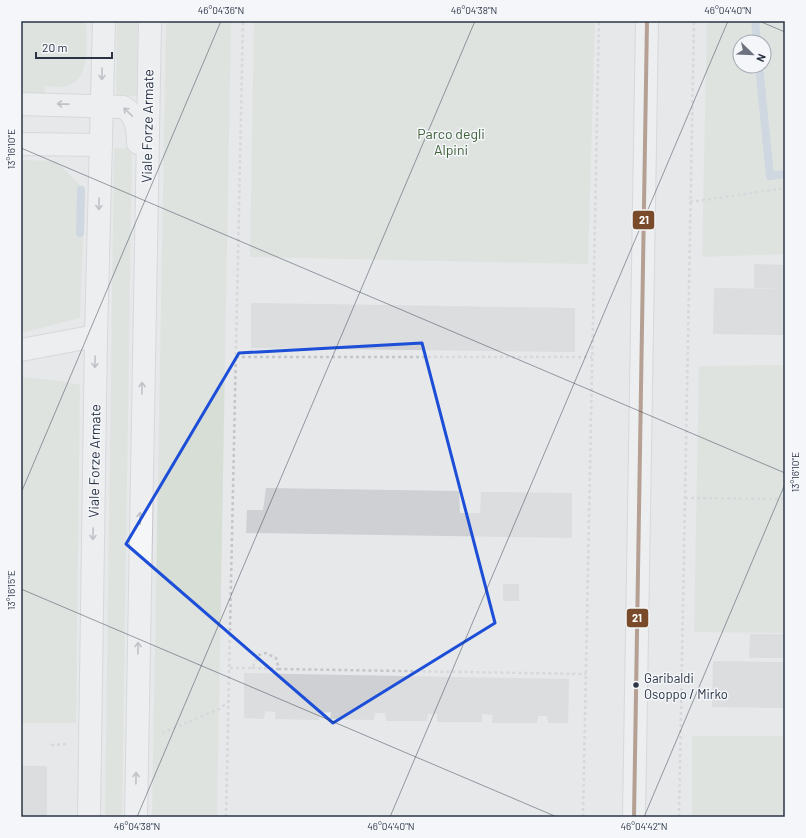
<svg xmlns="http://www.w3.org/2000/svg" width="806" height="838" viewBox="0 0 806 838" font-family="Barlow,sans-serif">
	<rect width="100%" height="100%" fill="#e6e8ea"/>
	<!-- green -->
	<g fill="#d6ded6" fill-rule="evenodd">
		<path d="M21 21H86C86 40 92 79 67 86 61 88 52 86 45 86L44 97H21Z"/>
		<polygon points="117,21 138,21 137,96 116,96"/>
		<polygon points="166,21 231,21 217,817 152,817"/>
		<polygon points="254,21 595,21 588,264 250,257"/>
		<path d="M707 21H785V254L702 257ZM740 42H764V66H740Z"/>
		<polygon points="114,148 132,148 122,817 105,817"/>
		<polygon points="21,160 56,161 85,190 80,318 21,333"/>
		<polygon points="785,365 785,633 694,632 699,366"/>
		<polygon points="21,377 60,381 80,385 76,723 21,723"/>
		<rect x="692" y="736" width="93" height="81"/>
	</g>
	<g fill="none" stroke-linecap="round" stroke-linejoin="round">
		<!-- stream -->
		<g stroke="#b4c4d5" stroke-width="8">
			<polyline points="755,21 757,42"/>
			<polyline points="759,66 770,176 785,174"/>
			<polyline points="80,233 81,190"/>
		</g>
	</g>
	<!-- building -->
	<g fill="#ced0d3">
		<polygon points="754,264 785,265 785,289 754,288"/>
		<polygon points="714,288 785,289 785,335 713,334"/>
		<polygon points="251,303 575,308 575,352 251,348"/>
		<polygon points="266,488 459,491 460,513 480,513 481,492 572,493 572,538 246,533 247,510 263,510"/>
		<rect x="503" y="584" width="16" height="17"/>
		<polygon points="750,634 785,634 785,658 749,658"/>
		<polygon points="713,661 785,662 785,708 712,707"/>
		<polygon points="244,673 569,679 568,723 548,723 547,716 538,716 537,723 492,723 493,715 482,714 482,722 437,722 437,714 428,714 427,721 386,721 385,713 375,713 374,720 330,719 331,712 320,713 319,720 275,719 275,712 265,711 264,719 244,718"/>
		<rect x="21" y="766" width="26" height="51"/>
	</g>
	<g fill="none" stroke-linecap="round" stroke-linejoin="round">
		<!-- minor casing -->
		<g stroke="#c4c6c8" stroke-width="24">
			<g id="minor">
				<path d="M21 104 123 107C136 114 138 128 138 143"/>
				<polyline points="21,144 101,145"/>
				<polyline points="21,350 96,336"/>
				<polyline points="89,817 96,336 104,21"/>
				<polyline points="136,817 150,21"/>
				<polyline points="634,817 647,21"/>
			</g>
		</g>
		<!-- path -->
		<g stroke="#c5c6ca" stroke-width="2.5" stroke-dasharray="3 3" stroke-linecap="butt">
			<polyline points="690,202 785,188"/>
			<polyline points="236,357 592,357"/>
			<polyline points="685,498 785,499"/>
			<polyline points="230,668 252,668 259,655 266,653 276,658 279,669 586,674"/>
			<polyline points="252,668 279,669"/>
			<polyline points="162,733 219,709 228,702"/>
			<polyline points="51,745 67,744"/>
			<polyline points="226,817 243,21"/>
			<polyline points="583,817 599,21"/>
			<polyline points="679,817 694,21"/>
		</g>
		<!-- minor -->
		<use href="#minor" stroke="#f5f6f7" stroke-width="22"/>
		<!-- bus-1 casing -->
		<g stroke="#f4f6f9" stroke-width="7">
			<polyline id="bus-1" points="634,817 647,21"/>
		</g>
		<!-- bus-1 -->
		<use href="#bus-1" stroke="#7a4b2a" stroke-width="4"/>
	</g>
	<!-- one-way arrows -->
	<defs><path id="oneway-shaft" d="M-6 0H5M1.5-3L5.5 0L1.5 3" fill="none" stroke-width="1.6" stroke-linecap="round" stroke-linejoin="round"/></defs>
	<g stroke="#90959e">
		<use href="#oneway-shaft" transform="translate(102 74) rotate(91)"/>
		<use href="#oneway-shaft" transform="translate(63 104) rotate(-179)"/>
		<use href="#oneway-shaft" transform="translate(128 112) rotate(-136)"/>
		<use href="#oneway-shaft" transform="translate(99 204) rotate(91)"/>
		<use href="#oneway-shaft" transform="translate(95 362) rotate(91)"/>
		<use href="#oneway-shaft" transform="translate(142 388) rotate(-89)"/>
		<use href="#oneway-shaft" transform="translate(140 518) rotate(-89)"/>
		<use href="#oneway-shaft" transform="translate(93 534) rotate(91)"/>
		<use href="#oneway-shaft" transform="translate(138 648) rotate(-89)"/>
		<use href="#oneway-shaft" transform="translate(136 778) rotate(-89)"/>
	</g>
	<!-- marked area -->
	<path d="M0 0H806V838H0ZM422 343 495 623 333 723 126 544 239 353Z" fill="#e6e8ea" fill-opacity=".55" fill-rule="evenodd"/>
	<path fill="none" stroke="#1d4ed8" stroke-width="3" stroke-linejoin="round" d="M422 343 495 623 333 723 126 544 239 353Z"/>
	<!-- ticks -->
	<path fill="none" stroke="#2b3445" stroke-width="1" stroke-opacity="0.45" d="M759 21 785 32M21 148 785 473M21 493 221 21M21 589 557 817M137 817 475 21M390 817 728 21M644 817 785 484"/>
	<!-- markers -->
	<circle fill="#2b3445" stroke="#f4f6f9" stroke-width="1.5" cx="636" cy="685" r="3.5"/>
	<g text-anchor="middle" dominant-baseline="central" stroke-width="3" stroke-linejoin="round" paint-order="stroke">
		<!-- bus labels -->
		<g font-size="13" fill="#2b3445" stroke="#f4f6f9" text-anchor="start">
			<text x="644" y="678">Garibaldi<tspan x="644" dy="16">Osoppo / Mirko</tspan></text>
		</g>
		<!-- street labels -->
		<g font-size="14" fill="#2b3445" stroke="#f4f6f9">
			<text transform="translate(147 126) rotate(-89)">Viale Forze Armate</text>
			<text transform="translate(94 461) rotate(-89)">Viale Forze Armate</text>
		</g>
		<!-- park labels -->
		<g font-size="14" fill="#3f6138" stroke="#f4f6f9">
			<text x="451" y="133">Parco degli<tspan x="451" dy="16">Alpini</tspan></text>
		</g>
	</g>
	<g stroke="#f4f6f9" stroke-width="1.5">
		<rect x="632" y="210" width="23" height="20" rx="4" fill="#7a4b2a"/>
		<rect x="626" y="608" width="23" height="20" rx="4" fill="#7a4b2a"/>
	</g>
	<g font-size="11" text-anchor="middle" font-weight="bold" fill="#fff">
		<text x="644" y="224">21</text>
		<text x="637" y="622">21</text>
	</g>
	<!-- border -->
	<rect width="806" height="838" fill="none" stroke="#f4f6f9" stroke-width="44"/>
	<!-- north arrow -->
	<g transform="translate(752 54) rotate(113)"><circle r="19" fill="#f4f6f9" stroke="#a4a8b1"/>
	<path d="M0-3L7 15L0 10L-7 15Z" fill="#6c737f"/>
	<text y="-6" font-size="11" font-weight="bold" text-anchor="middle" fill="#2b3445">N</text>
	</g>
	<!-- scale -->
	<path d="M36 52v6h76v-6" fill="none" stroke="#2b3445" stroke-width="2"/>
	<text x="42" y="52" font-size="12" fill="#2b3445" stroke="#f4f6f9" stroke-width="3" paint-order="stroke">20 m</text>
	<rect x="22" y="22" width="762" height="794" fill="none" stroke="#2b3445" stroke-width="1.5"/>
	<g font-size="10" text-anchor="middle" fill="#2b3445">
		<text x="221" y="14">46°04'36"N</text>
		<text x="474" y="14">46°04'38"N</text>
		<text x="728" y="14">46°04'40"N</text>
		<text transform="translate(11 149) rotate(-90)" y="4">13°16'10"E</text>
		<text transform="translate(795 472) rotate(-90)" y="4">13°16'10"E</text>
		<text transform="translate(11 590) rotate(-90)" y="4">13°16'15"E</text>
		<text x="137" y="830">46°04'38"N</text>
		<text x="391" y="830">46°04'40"N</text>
		<text x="644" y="830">46°04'42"N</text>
	</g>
</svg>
